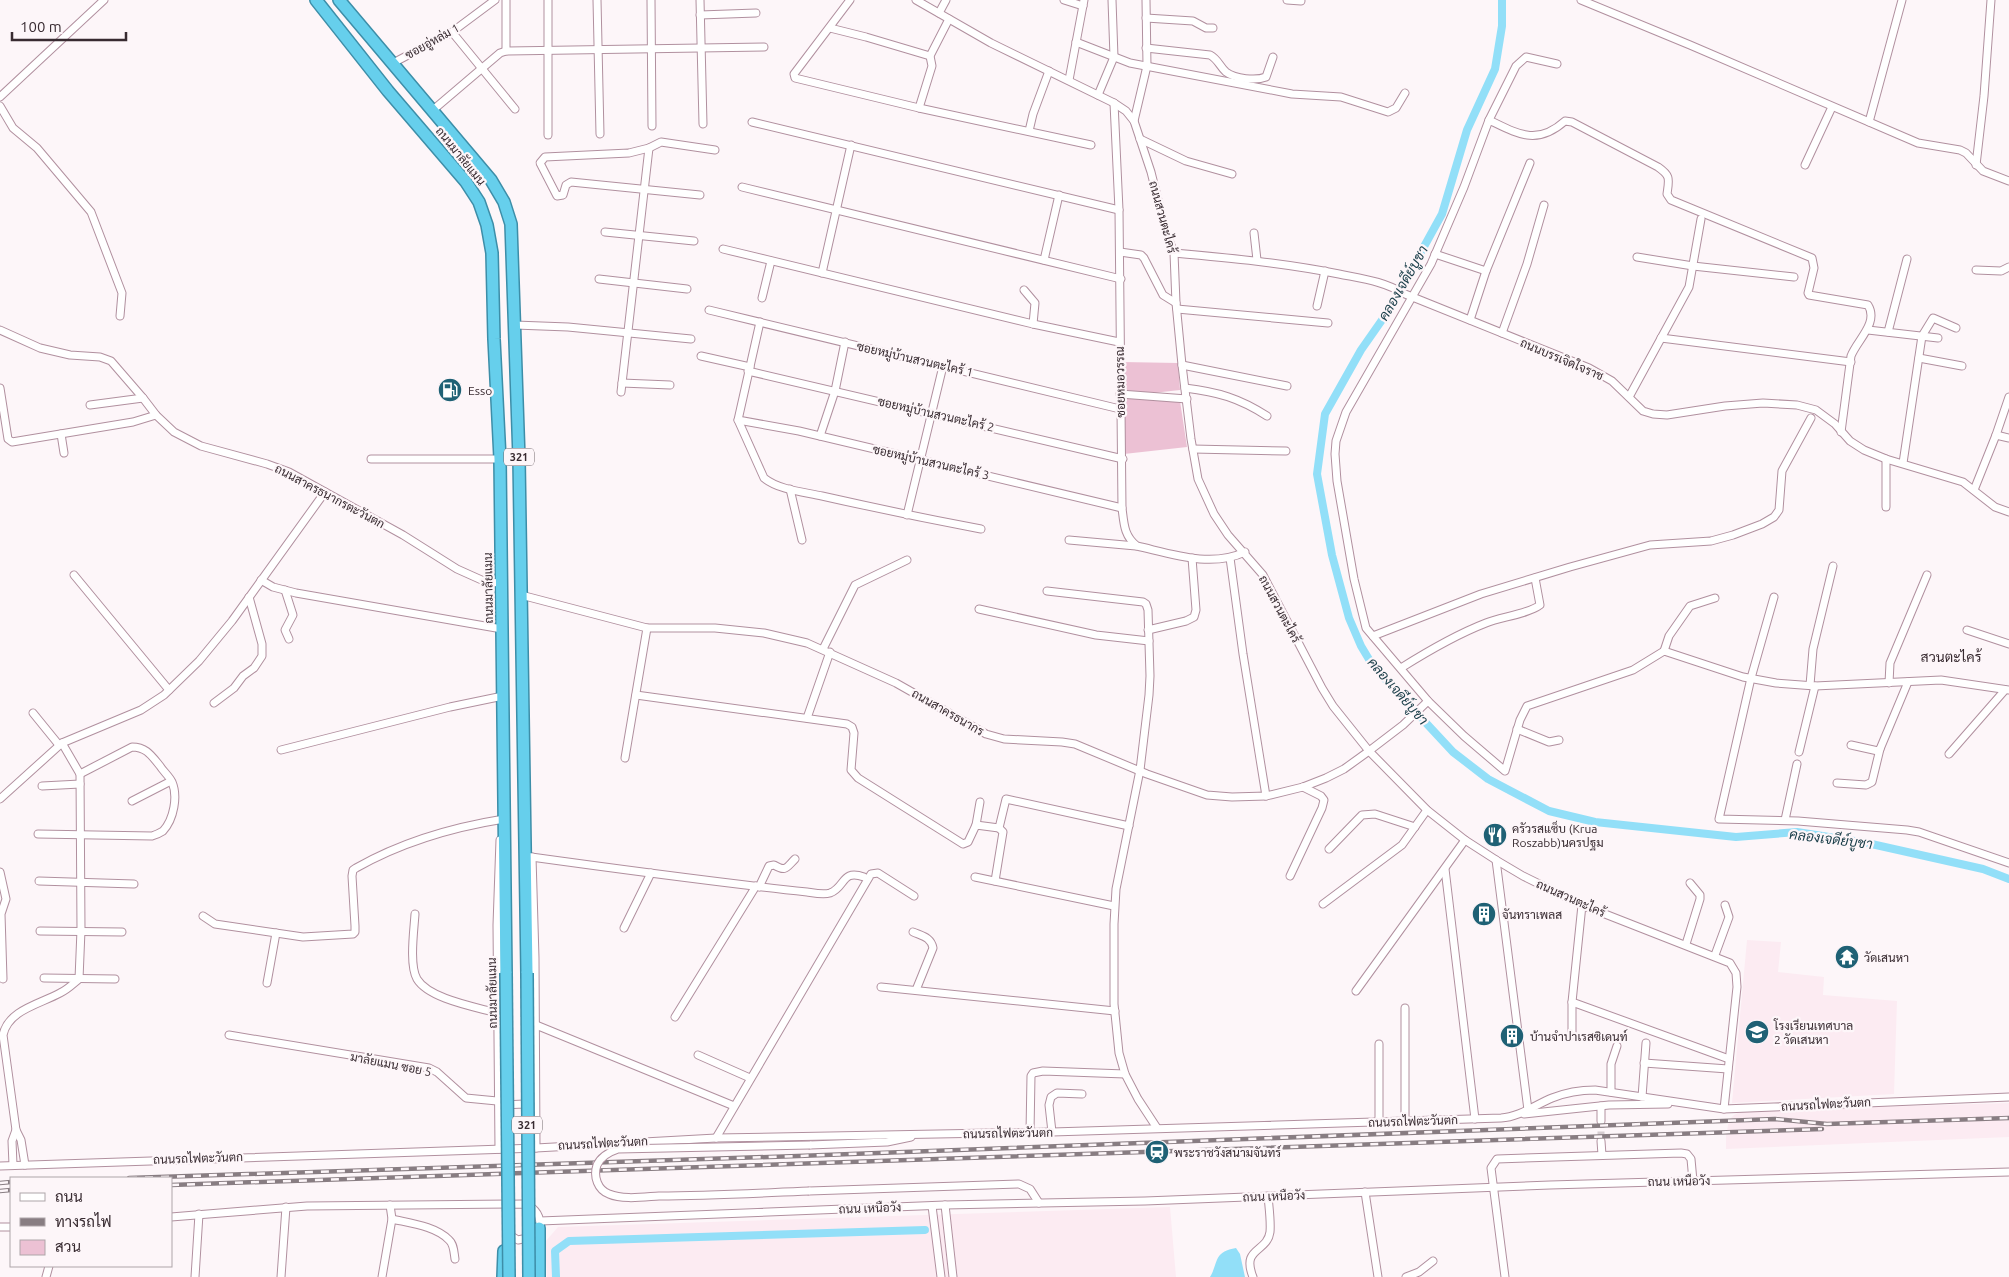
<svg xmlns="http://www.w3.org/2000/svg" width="2009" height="1277" viewBox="0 0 2009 1277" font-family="Ubuntu,Sarabun,sans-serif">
	<rect width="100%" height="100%" fill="#fdf6f9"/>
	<!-- built -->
	<g fill="#fcebf2">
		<polygon points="1747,940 1781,942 1778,972 1824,977 1823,995 1897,1001 1894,1094 1732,1103"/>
		<polygon points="2009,1103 2009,1137 1726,1149 1726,1136 1729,1120 1734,1115 1741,1111"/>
		<polygon points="1170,1207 1176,1277 547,1277 545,1242 558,1227"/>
	</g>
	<!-- green -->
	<polygon fill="#ecc1d4" points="1122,362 1178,363 1180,390 1126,396 1180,401 1187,447 1124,454"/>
	<!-- water -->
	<path fill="#92dff8" d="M1236 1248 1240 1254 1245 1277H1210C1219 1262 1213 1252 1236 1248Z"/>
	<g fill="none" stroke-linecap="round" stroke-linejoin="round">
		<!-- canal -->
		<g stroke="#92dff8" stroke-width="8">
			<polyline points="1502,0 1502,26 1495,69 1467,130 1442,214 1389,310 1361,350 1325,414 1317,474 1332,555 1349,618 1361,646 1373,666 1453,752 1488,779 1549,811 1595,822 1736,837 1797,832 1867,843 1983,869 2009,879"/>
			<polyline points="556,1277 555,1251 569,1241 925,1230"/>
		</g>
		<!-- minor-tunnel -->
		<polyline stroke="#d6cdd1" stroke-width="7" stroke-dasharray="7 3.5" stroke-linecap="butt" points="1601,1121 1601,1141"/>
		<!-- minor casing -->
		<g stroke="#b1909f" stroke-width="9">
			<g id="minor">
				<polyline points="506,0 506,51"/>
				<polyline points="548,0 548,135"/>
				<polyline points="597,0 600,134"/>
				<polyline points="651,0 652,126"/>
				<polyline points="700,0 703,124"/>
				<polyline points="850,0 794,74 795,78 919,108 1091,145"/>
				<polyline points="916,0 991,43 1114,103 1126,111 1134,121 1151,172 1166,232 1174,253 1176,303 1182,365 1191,439 1198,479 1214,514 1228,535 1263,575 1322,688 1333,706 1369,751 1427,810 1465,840 1496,860 1523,876 1582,905 1730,963 1736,973 1737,987 1724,1109"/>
				<polyline points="1064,0 1083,6"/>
				<polyline points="1287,0 1301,1"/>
				<polyline points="1581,0 1690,45 1918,143 1960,150 1966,153 1983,171 2009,181"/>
				<polyline points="939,13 946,0"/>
				<polyline points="700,15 756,13"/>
				<polyline points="1146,18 1193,21 1206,28 1213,28"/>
				<polyline points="830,28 866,37 930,56"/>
				<polyline points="452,32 515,109"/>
				<polyline points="1076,42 1130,63 1292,94 1341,97 1388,112 1396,108 1405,93"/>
				<path d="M1146 48 1210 55C1218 59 1220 67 1226 72 1235 79 1256 81 1266 77L1273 57"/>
				<polyline points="393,63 452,32 495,0"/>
				<polyline points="1557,64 1526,57 1516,66 1489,120 1464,187 1431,264 1346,412 1336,441 1335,454 1337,481 1354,579 1366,628 1428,701 1464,736 1505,771 1520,720 1527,706 1633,670 1664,651 1743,677 1776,683 1815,686 1941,680 2009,690"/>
				<polyline points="1069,80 1084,0"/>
				<polyline points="1098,95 1114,57 1112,0"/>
				<polyline points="0,97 104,0"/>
				<path d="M1114 103 1119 210 1122 508C1124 524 1124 536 1137 546 1172 554 1211 568 1245 552"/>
				<polyline points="0,106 13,128 37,148 91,212 122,293 120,316"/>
				<polyline points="919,108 932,66 930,56 949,19"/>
				<polyline points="433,110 500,53 506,51 764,47"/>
				<path d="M1489 120C1518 134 1537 146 1565 121L1572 122 1658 167C1671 176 1669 179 1667 194L1671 200 1812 258 1814 268 1808 293 1809 295 1868 305C1879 323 1857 340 1851 356L1841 432"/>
				<polyline points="1134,121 1147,66 1146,0"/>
				<polyline points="752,122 1119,210"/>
				<polyline points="1869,122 1902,0"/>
				<polyline points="1029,131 1033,114 1049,71"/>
				<polyline points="1140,139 1186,161 1232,174"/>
				<polyline points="1805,165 1832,107"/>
				<polyline points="1976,165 1984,96 1991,0"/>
				<polyline points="742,187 1121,279"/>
				<polyline points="700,195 571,182 566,185 563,195 557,196 540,163 545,157 629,153 649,148 661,142 715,150"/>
				<polyline points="605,232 694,241"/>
				<polyline points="1254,233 1257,260"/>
				<polyline points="723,249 1033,324 1119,342"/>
				<polyline points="1120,252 1141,255 1144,258 1163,295 1176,303"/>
				<path d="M1174 253C1230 258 1284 263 1339 274 1364 279 1383 281 1405 294L1589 368 1612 381 1643 411 1653 414 1667 415 1725 406 1763 403 1797 405 1816 410 1835 424 1850 441 1864 450 1886 459 1963 482 1995 507 2009 512"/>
				<polyline points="1435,254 1486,271"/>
				<polyline points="1637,257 1693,266 1794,277"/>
				<polyline points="1044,260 1059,195"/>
				<polyline points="1976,270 2001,271 2009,267"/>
				<polyline points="822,273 851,145"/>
				<polyline points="599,279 687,289"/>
				<polyline points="1024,290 1035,303 1033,324"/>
				<polyline points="762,298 771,261"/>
				<polyline points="1317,306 1325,271"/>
				<polyline points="1177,309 1328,323"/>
				<polyline points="709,310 1120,409"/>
				<polyline points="1470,320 1486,271 1530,163"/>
				<path d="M760 322 738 420 764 478C779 490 804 492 822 496 875 508 928 519 981 529"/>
				<polyline points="515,325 568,327 691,339"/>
				<polyline points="0,330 40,348 70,355 100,357 111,361 143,398 156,415 174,432 201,446 267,464 289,472 403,535 457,569 486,582 501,583"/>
				<polyline points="1868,330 1938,338"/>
				<polyline points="1888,332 1907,259"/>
				<polyline points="1502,333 1527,264 1544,205"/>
				<polyline points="1661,338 1851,362"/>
				<polyline points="701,356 750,367"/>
				<polyline points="1919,358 1962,366"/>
				<polyline points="1182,365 1287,386"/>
				<polyline points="748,371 1123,459"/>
				<polyline points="622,383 670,385"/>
				<polyline points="0,388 8,439 12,442 133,422 156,415"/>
				<path d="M1185 388C1218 392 1239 398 1267 416"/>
				<polyline points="621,392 649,148"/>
				<polyline points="1120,394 1187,399"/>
				<polyline points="1629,397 1689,287 1701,219"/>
				<polyline points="90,405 143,398"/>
				<polyline points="738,420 799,431 1122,508"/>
				<polyline points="61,434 64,453"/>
				<polyline points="1996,435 2009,397"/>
				<polyline points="820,436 835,391 845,342"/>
				<polyline points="1193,449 1286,451"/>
				<polyline points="371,459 500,459"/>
				<polyline points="1903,463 1922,336 1933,318 1956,328"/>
				<polyline points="790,489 802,540"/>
				<polyline points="1974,490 1996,435 2009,438"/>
				<polyline points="1886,507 1886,459"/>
				<polyline points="907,515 943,366"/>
				<polyline points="1069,540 1136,546"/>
				<polyline points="1230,558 1243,654 1266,796"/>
				<polyline points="74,575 169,690"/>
				<polyline points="261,580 273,587 296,593 502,629"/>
				<polyline points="285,590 293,615 285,630 289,639"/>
				<polyline points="1047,591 1143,602 1146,604 1148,610 1150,676 1149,695 1140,770 1116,889 1114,924 1114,1004 1119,1053 1125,1074 1138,1099 1157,1128"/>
				<polyline points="521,595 647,628 715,628 764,633 807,643 896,683 986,734 1004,739 1062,742 1075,744 1147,774 1207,795 1232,797 1266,796 1303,787 1326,778 1344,769 1369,751 1403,725 1428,701"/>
				<polyline points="1774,597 1751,678 1719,819 1798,821 1907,830 1919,832 2009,863"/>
				<polyline points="979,609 1096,635 1149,641"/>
				<polyline points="1148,630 1186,621 1194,617 1196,610 1192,558"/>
				<polyline points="1967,630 2009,644"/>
				<polyline points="1373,636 1481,594 1570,567 1650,545 1711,541 1733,535 1762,524 1774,517 1779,510 1782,471 1811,418"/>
				<polyline points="823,649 855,585 907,560"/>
				<polyline points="1664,651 1669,636 1690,606 1715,598"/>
				<path d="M1401 668C1428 651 1455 635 1486 623 1501 617 1528 614 1540 605L1535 578"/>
				<polyline points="1889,683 1890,663 1927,575"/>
				<polyline points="1810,685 1813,649 1833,566"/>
				<polyline points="636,695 847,724 852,727 854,733 851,770 858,778 963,844 968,842 976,825 999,828"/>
				<polyline points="214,703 234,688 243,676 254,668 262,656 262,644 249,597"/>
				<polyline points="33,713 59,745"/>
				<polyline points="807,718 830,652"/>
				<polyline points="1517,729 1549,742 1559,740"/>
				<polyline points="1851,745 1878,751 1880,749 1908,682"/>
				<polyline points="281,750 450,707 503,696"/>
				<polyline points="1799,752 1815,686"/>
				<polyline points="1949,754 2005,690"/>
				<polyline points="625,758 647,628"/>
				<polyline points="1837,783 1866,785 1872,782 1880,749"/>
				<polyline points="42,786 80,784"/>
				<polyline points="0,799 62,743 141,710 164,695 199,661 232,621 325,492"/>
				<polyline points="132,801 171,781"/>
				<polyline points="1785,820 1797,764"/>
				<polyline points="976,825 980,802"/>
				<path d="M38 834 152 836C155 835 160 833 163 831 174 819 178 796 172 782 169 776 163 771 160 766 151 755 146 747 132 747L80 774"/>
				<polyline points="1329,849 1362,815 1375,814 1415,827"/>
				<path d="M524 856C618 869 713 882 807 892 814 893 823 895 830 893 846 887 841 869 864 877"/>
				<polyline points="532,857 535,958 536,1148"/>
				<polyline points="1496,860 1528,1110"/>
				<polyline points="1445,869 1475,1119"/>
				<polyline points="0,872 6,899 1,914 3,979"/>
				<polyline points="1290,876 1322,808 1324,800 1321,796 1303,787"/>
				<polyline points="975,877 1114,906"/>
				<polyline points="39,881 134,884"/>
				<polyline points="995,881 1003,832 999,828 1006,799 1129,826"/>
				<path d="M759 887 769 866 774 865C786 872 786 868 795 859"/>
				<polyline points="1323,904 1402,845 1427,810"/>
				<path d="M415 914C414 930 409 965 417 979 429 999 476 1007 497 1013"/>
				<path d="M203 916 215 924 303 937 353 934 355 932V926L352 876 353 870 356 868C400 843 454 827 504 819"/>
				<polyline points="624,928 651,873"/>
				<polyline points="40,931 122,932"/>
				<path d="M913 932C922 936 931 937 933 948L916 990"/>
				<polyline points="1686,944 1700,899 1700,895 1690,883"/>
				<polyline points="1715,955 1729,917 1725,905"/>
				<polyline points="44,978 115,979"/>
				<polyline points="267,983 276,933"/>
				<polyline points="881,987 1115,1011"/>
				<polyline points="1356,991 1465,840"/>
				<polyline points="1572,1002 1729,1059"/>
				<polyline points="1405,1008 1405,1121"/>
				<polyline points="675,1017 756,886"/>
				<polyline points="536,1025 734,1106"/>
				<polyline points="229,1035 429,1068 437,1072 466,1098 497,1101"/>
				<polyline points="1572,1035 1572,1002 1582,905"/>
				<polyline points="698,1055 750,1078"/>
				<polyline points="1644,1063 1728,1069"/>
				<polyline points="1611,1092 1611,1064 1617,1046"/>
				<polyline points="1642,1097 1646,1043"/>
				<polyline points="504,1105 524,1104 530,1108"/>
				<polyline points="1524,1114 1609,1105 1668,1104"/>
				<polyline points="1601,1121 1601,1106"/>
				<polyline points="1379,1122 1379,1044"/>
				<polyline points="1030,1132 1031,1076 1033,1073 1043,1071 1125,1074"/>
				<polyline points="1052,1132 1049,1105 1051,1097 1057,1093 1082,1094"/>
				<polyline points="716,1138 871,874 878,873 914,896"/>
				<polyline points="1601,1141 1602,1155"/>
				<polyline points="810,1145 887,1142 911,1137"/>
				<polyline points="499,1149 497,925 500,840"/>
				<polyline points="13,1165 12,1141 16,1130"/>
				<path d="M25 1165 21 1140 16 1130 3 1035C8 1010 40 1004 60 993 67 990 73 984 79 979L81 930 80 774 62 743"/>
				<path d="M0 1166 536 1148 716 1138 1052 1132 1501 1118C1519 1117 1535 1105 1552 1098 1567 1092 1579 1090 1595 1090L1724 1109 2009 1097"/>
				<polyline points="809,1191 1019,1184 1030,1189 1039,1203"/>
				<polyline points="1365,1192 1378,1277"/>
				<polyline points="945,1205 953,1277"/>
				<polyline points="932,1206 941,1277"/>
				<path d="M171 1217 307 1206 522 1204C533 1206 540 1213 540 1225"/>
				<path d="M392 1219C409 1223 436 1226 449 1240 454 1244 454 1253 455 1259"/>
				<polyline points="540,1221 945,1205 1145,1201 1550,1185 2009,1172"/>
				<polyline points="0,1227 11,1227"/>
				<polyline points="508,1234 518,1240 532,1237"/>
				<polyline points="46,1277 49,1266"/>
				<polyline points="195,1277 199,1214"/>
				<polyline points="281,1277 286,1207"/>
				<polyline points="382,1277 392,1219 390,1205"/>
				<path d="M1253 1277C1241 1247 1267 1253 1270 1232 1271 1221 1269 1208 1268 1196"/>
				<polyline points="1406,1277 1419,1272 1433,1261"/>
				<polyline points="1505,1277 1491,1168 1497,1159 1681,1153 1687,1154 1691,1159 1693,1181"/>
			</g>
		</g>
		<!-- trunk casing -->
		<g stroke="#3d8ea8" stroke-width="14">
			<g id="trunk">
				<polyline points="316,0 388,91 466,182 479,202 487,225 492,253 494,339 500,459 506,973"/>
				<polyline points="339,0 491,180 504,202 511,224 519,459 527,973"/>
				<polyline points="503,1277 504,1251"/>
				<polyline points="539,1277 539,1228"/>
			</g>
		</g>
		<!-- minor -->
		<use href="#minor" stroke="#fff" stroke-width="7"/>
		<!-- trunk -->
		<use href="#trunk" stroke="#66cfec" stroke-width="11"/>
		<!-- rail casing -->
		<g stroke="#887d82" stroke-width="4.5">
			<g id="rail">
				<polyline points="129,1178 798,1156 1775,1119 1827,1124 2009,1118"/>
				<polyline points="0,1183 11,1182"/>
				<polyline points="171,1185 1822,1129"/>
				<polyline points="0,1191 11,1190"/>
			</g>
		</g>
		<!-- rail -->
		<use href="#rail" stroke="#fdf6f9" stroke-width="2.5" stroke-dasharray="8" stroke-linecap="butt"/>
		<!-- minor-bridge casing -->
		<g stroke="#b1909f" stroke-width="9" stroke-linecap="butt">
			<path id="minor-bridge" d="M809 1191C759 1193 709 1196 659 1196 643 1197 623 1200 609 1194 598 1190 593 1177 597 1165 601 1156 609 1152 618 1149L810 1145"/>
		</g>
		<!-- trunk-bridge casing -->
		<g stroke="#3d8ea8" stroke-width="14" stroke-linecap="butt">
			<g id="trunk-bridge">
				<polyline points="506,973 509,1277"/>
				<polyline points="527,973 529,1277"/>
			</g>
		</g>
		<!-- minor-bridge -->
		<use href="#minor-bridge" stroke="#fff" stroke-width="7"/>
		<!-- trunk-bridge -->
		<use href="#trunk-bridge" stroke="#66cfec" stroke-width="11"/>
	</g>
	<!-- icons -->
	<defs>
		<g id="fuel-disc" transform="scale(1.25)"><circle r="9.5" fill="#1f6175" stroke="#fdf6f9"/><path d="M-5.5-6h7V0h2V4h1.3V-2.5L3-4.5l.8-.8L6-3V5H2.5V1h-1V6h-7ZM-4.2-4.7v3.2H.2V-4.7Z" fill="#fff"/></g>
		<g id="restaurant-disc" transform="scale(1.25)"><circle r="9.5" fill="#1f6175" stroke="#fdf6f9"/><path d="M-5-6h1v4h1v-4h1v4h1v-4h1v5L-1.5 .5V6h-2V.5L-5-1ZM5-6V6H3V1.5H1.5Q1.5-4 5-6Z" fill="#fff"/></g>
		<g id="building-disc" transform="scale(1.25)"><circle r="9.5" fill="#1f6175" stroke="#fdf6f9"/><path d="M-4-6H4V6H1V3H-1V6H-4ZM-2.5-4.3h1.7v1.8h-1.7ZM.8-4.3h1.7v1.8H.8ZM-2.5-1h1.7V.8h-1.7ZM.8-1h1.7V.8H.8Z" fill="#fff"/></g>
		<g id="temple-disc" transform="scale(1.25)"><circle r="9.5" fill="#1f6175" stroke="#fdf6f9"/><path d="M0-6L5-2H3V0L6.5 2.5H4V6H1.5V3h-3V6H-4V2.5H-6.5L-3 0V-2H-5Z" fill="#fff"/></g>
		<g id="school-disc" transform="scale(1.25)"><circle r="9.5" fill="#1f6175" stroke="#fdf6f9"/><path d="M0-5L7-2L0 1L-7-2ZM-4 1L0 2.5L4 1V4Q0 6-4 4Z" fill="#fff"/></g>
		<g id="station-disc" transform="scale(1.25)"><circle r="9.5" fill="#1f6175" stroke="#fdf6f9"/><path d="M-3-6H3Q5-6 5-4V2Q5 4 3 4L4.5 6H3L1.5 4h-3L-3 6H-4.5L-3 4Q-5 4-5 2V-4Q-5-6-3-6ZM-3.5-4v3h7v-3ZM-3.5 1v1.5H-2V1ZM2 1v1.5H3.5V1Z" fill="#fff"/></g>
	</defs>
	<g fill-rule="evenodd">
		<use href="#fuel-disc" x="450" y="390"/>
		<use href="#restaurant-disc" x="1495" y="835"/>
		<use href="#building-disc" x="1484" y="914"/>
		<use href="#temple-disc" x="1847" y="957"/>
		<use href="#school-disc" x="1757" y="1032"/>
		<use href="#building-disc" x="1512" y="1036"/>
		<use href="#station-disc" x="1157" y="1152"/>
	</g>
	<g text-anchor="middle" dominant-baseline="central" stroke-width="4.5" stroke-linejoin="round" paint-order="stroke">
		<!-- shield labels -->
		<g fill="#fdf6f9" stroke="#73686d" stroke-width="1">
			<rect x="504" y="448.5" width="30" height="17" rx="4"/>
			<rect x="512" y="1116.5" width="30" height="17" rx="4"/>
		</g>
		<g font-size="11" font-weight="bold" fill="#382b31">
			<text x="519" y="457">321</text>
			<text x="527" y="1125">321</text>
		</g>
		<!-- street labels -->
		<g font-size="12" fill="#382b31" stroke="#fdf6f9">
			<text transform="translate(432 41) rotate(-29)">ซอยอู่หล่ม 1</text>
			<text transform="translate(461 156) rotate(51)">ถนนมาลัยแมน</text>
			<text transform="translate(1163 217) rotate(75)">ถนนสวนตะไคร้</text>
			<text transform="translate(915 359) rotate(13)">ซอยหมู่บ้านสวนตะไคร้ 1</text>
			<text transform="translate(1562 359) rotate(23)">ถนนบรรเจิดใจราช</text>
			<text transform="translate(1120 382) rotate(-91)">ซอยหมอวรรณ</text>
			<text transform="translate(936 414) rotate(13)">ซอยหมู่บ้านสวนตะไคร้ 2</text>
			<text transform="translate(931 462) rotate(13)">ซอยหมู่บ้านสวนตะไคร้ 3</text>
			<text transform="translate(330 496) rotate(28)">ถนนสาครธนากรตะวันตก</text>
			<text transform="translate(488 588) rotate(-91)">ถนนมาลัยแมน</text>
			<text transform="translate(1280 609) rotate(62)">ถนนสวนตะไคร้</text>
			<text transform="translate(948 712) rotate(30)">ถนนสาครธนากร</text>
			<text transform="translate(1571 898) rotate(24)">ถนนสวนตะไคร้</text>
			<text transform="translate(492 993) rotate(-91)">ถนนมาลัยแมน</text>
			<text transform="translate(391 1064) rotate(11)">มาลัยแมน ซอย 5</text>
			<text transform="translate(1826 1104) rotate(-3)">ถนนรถไฟตะวันตก</text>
			<text transform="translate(1413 1121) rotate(-2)">ถนนรถไฟตะวันตก</text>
			<text transform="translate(1008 1133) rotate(-1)">ถนนรถไฟตะวันตก</text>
			<text transform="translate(603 1143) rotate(-3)">ถนนรถไฟตะวันตก</text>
			<text transform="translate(198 1158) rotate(-2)">ถนนรถไฟตะวันตก</text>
			<text transform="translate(1679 1181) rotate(-1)">ถนน เหนือวัง</text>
			<text transform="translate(1274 1196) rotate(-2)">ถนน เหนือวัง</text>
			<text transform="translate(870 1208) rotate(-2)">ถนน เหนือวัง</text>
		</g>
		<!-- poi labels -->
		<g font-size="12" fill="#382b31" stroke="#fdf6f9" text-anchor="start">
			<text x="468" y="390">Esso</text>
			<text x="1512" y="828">ครัวรสแซ็บ (Krua<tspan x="1512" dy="14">Roszabb)นครปฐม</tspan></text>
			<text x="1502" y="914">จันทราเพลส</text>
			<text x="1864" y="957">วัดเสนหา</text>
			<text x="1774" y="1025">โรงเรียนเทศบาล<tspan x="1774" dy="14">2 วัดเสนหา</tspan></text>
			<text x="1530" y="1036">บ้านจำปาเรสซิเดนท์</text>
			<text x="1174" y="1152">พระราชวังสนามจันทร์</text>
		</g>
		<!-- water labels -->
		<g font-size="14" font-style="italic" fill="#1a3e49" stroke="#fdf6f9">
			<text transform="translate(1403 283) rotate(-60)">คลองเจดีย์บูชา</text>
			<text transform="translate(1398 691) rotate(49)">คลองเจดีย์บูชา</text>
			<text transform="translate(1831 839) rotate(7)">คลองเจดีย์บูชา</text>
		</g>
		<!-- neighbourhood labels -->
		<g font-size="14" fill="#382b31" stroke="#fdf6f9">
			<text x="1951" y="657">สวนตะไคร้</text>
		</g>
	</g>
	<!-- legend -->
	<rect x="10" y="1177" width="162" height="90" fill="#fdf6f9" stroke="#aea5a9"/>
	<rect x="20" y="1193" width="25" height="8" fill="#ffffff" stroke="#aea5a9"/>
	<text x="55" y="1202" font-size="15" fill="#382b31">ถนน</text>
	<rect x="20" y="1218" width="25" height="8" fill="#887d82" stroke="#aea5a9"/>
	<text x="55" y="1227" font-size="15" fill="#382b31">ทางรถไฟ</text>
	<rect x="20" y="1240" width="25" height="15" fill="#ecc1d4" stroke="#aea5a9"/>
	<text x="55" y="1252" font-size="15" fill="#382b31">สวน</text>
	<!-- scale -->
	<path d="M12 32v8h114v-8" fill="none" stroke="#382b31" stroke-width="2.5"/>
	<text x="20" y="32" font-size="15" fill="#382b31" stroke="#fdf6f9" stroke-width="4" paint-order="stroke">100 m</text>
</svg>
